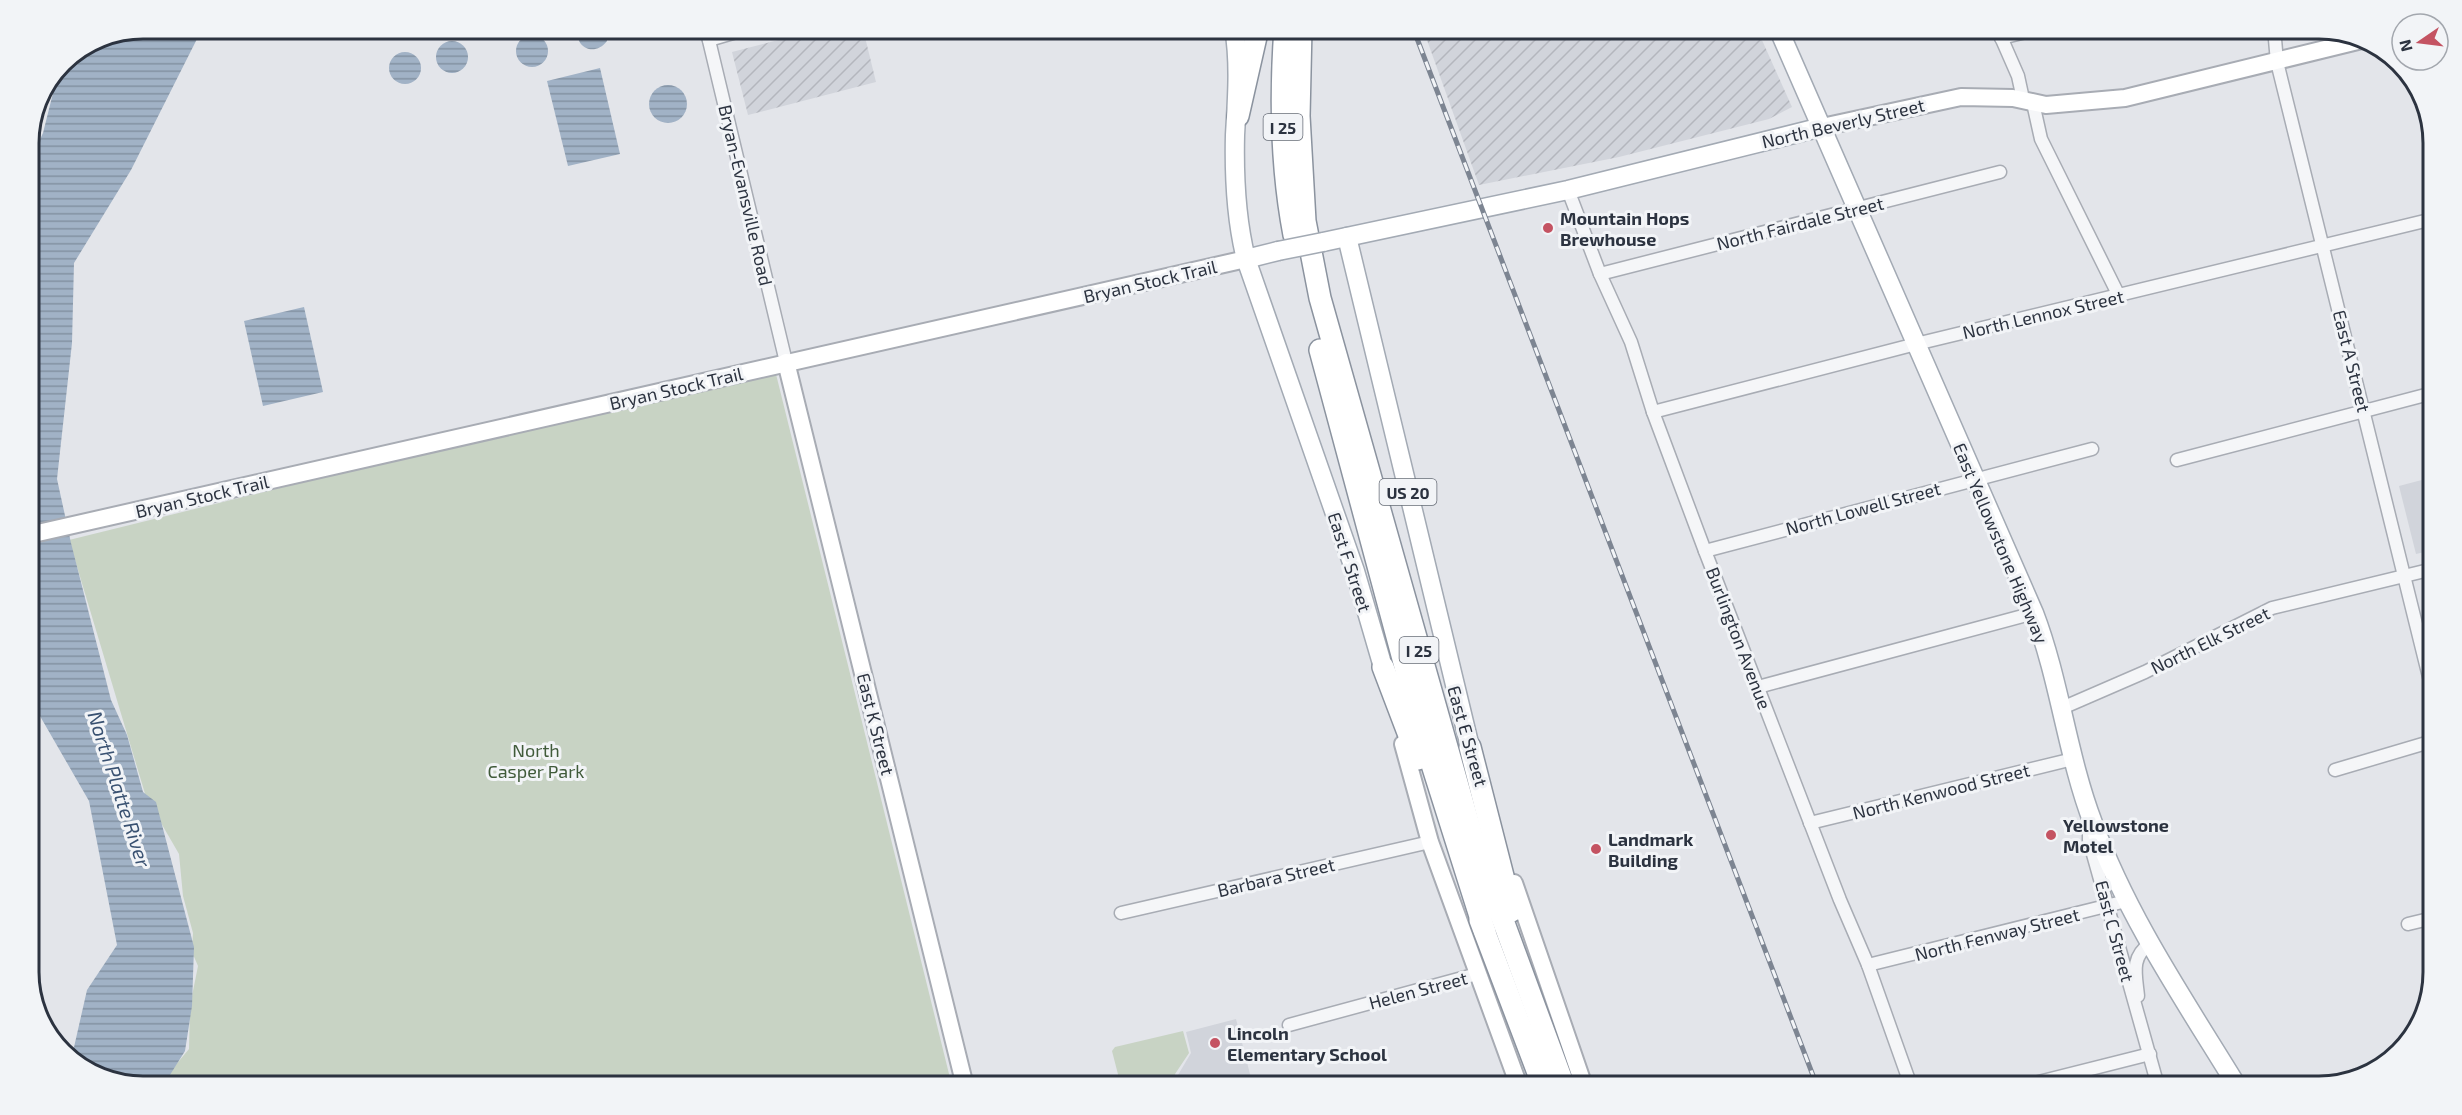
<svg xmlns="http://www.w3.org/2000/svg" width="2462" height="1115" viewBox="0 0 2462 1115" font-family="'Exo 2',sans-serif">
	<defs>
		<pattern id="industrial-furrows" width="10" height="10" patternUnits="userSpaceOnUse" patternTransform="scale(1.5)"><rect width="10" height="10" fill="#d1d4db"/><path d="M-1 1l2-2M0 10L10 0M9 11l2-2" fill="none" stroke="#b4b6bd"/></pattern>
		<pattern id="water-rules" width="6" height="5" patternUnits="userSpaceOnUse" patternTransform="scale(1.5)"><rect width="6" height="5" fill="#a1b2c6"/><path d="M0 2.5h6" fill="none" stroke="#8391a2"/></pattern>
	</defs>
	<rect width="100%" height="100%" fill="#e3e5ea"/>
	<!-- built -->
	<g fill="#d1d4db">
		<polygon points="2433,477 2433,550 2416,554 2399,486"/>
		<polygon points="1236,1019 1253,1086 1180,1086 1178,1075 1191,1053 1186,1032"/>
	</g>
	<!-- industrial -->
	<g fill="url(#industrial-furrows)">
		<polygon points="824,28 863,29 876,82 748,115 732,52"/>
		<polygon points="1423,29 1757,29 1792,107 1769,119 1619,157 1479,185"/>
	</g>
	<!-- park -->
	<g fill="#c8d3c4">
		<polygon points="774,366 952,1086 158,1086 189,1049 190,1006 198,966 192,952 193,933 183,896 179,854 146,797 69,540"/>
		<polygon points="1183,1031 1189,1053 1175,1074 1178,1086 1121,1086 1112,1051 1115,1047"/>
	</g>
	<!-- water -->
	<g fill="url(#water-rules)">
		<polygon points="143,29 202,29 131,170 74,263 72,343 57,479 71,543 111,700 127,735 143,792 156,802 194,947 192,1006 185,1051 163,1086 143,1086 99,1078 72,1056 87,990 117,945 89,801 29,697 29,163 43,133 57,77 67,59 99,37"/>
		<path d="M608 29 607 41C595 57 574 48 578 29Z"/>
		<circle cx="532" cy="51" r="16"/>
		<circle cx="452" cy="57" r="16"/>
		<circle cx="405" cy="68" r="16"/>
		<polygon points="600,68 620,154 568,166 547,81"/>
		<circle cx="668" cy="104" r="19"/>
		<polygon points="304,307 323,392 263,406 244,321"/>
	</g>
	<g fill="none" stroke-linecap="round" stroke-linejoin="round">
		<!-- street casing -->
		<g stroke="#a8acb4" stroke-width="15">
			<g id="street">
				<polyline points="706,28 786,362"/>
				<polyline points="1997,28 2018,76 2023,99"/>
				<polyline points="2274,28 2277,62 2433,693"/>
				<polyline points="2001,38 2042,28"/>
				<polyline points="709,40 750,28"/>
				<polyline points="2033,103 2041,139 2119,296"/>
				<polyline points="1568,190 1600,274 1631,342 1653,412 1705,551 1840,900 1868,965 1911,1086"/>
				<polyline points="1600,274 2000,172"/>
				<polyline points="1653,412 1916,344 2433,219"/>
				<polyline points="2177,460 2433,393"/>
				<polyline points="1705,551 2092,449"/>
				<polyline points="1758,687 2034,613"/>
				<polyline points="2062,708 2145,672 2272,608 2433,569"/>
				<polyline points="2335,770 2433,741"/>
				<polyline points="2089,822 2089,840 2158,1086"/>
				<polyline points="1810,823 2073,759"/>
				<polyline points="1121,913 1430,842"/>
				<polyline points="2408,924 2433,918"/>
				<polyline points="1868,965 2126,901"/>
				<path d="M2138 996C2136 975 2130 957 2150 944"/>
				<polyline points="1289,1025 1477,974"/>
				<polyline points="2023,1086 2150,1054"/>
			</g>
		</g>
		<!-- secondary casing -->
		<g stroke="#a8acb4" stroke-width="20">
			<g id="secondary">
				<polyline points="1822,127 1961,97 2013,98 2046,105 2125,98 2366,39"/>
				<polyline points="786,362 965,1086"/>
				<polyline points="29,535 1246,259"/>
				<polyline points="1403,744 1430,842 1519,1086"/>
				<polyline points="1514,883 1584,1086"/>
			</g>
		</g>
		<!-- primary casing -->
		<g stroke="#a3aab4" stroke-width="21">
			<g id="primary">
				<path d="M1234 28C1240 63 1237 100 1235 135 1234 176 1236 219 1246 259L1355 571 1383 667"/>
				<path d="M1778 28 2034 613C2060 681 2067 755 2093 823 2128 918 2185 1001 2237 1086"/>
				<polyline points="1347,237 1470,747"/>
				<polyline points="1323,242 1568,190 1822,127"/>
				<polyline points="1246,259 1278,251"/>
			</g>
		</g>
		<!-- highway casing -->
		<g stroke="#8b939f" stroke-width="24">
			<g id="highway">
				<path d="M1285 28C1280 97 1281 167 1294 235"/>
				<polyline points="1301,28 1299,116 1305,221 1320,298 1473,839 1564,1086"/>
				<polyline points="1238,116 1258,28"/>
				<polyline points="1320,350 1428,752 1485,932"/>
				<polyline points="1383,667 1418,759"/>
				<polyline points="1470,747 1512,911"/>
				<polyline points="1480,920 1543,1086"/>
			</g>
		</g>
		<!-- street -->
		<use href="#street" stroke="#f5f6f8" stroke-width="12"/>
		<!-- secondary -->
		<use href="#secondary" stroke="#fff" stroke-width="16"/>
		<!-- primary -->
		<use href="#primary" stroke="#fff" stroke-width="18"/>
		<!-- highway -->
		<use href="#highway" stroke="#fff" stroke-width="21"/>
		<!-- rail casing -->
		<g stroke="#7d8592" stroke-width="5">
			<polyline id="rail" points="1413,28 1817,1086"/>
		</g>
		<!-- rail -->
		<use href="#rail" stroke="#f2f4f7" stroke-width="3" stroke-dasharray="9" stroke-linecap="butt"/>
		<!-- primary-bridge casing -->
		<g stroke="#a3aab4" stroke-width="21" stroke-linecap="butt">
			<polyline id="primary-bridge" points="1278,251 1323,242"/>
		</g>
		<!-- primary-bridge -->
		<use href="#primary-bridge" stroke="#fff" stroke-width="18"/>
	</g>
	<!-- markers -->
	<g fill="#c45362" stroke="#f2f4f7" stroke-width="2">
		<circle cx="1548" cy="228" r="6"/>
		<circle cx="2051" cy="835" r="6"/>
		<circle cx="1596" cy="849" r="6"/>
		<circle cx="1215" cy="1043" r="6"/>
	</g>
	<g text-anchor="middle" dominant-baseline="central" stroke-width="6" stroke-linejoin="round" paint-order="stroke">
		<!-- shield labels -->
		<g fill="#f2f4f7" stroke="#676d77" stroke-width="1.5">
			<rect x="1263.5" y="114" width="39" height="26" rx="4.5"/>
			<rect x="1379.5" y="479" width="57" height="26" rx="4.5"/>
			<rect x="1399.5" y="637" width="39" height="26" rx="4.5"/>
		</g>
		<g font-size="16" font-weight="bold" fill="#2c3340">
			<text x="1283" y="127">I 25</text>
			<text x="1408" y="492">US 20</text>
			<text x="1419" y="650">I 25</text>
		</g>
		<!-- street labels -->
		<g font-size="18" fill="#2c3340" stroke="#f2f4f7">
			<text transform="translate(1843 123) rotate(-13)">North Beverly Street</text>
			<text transform="translate(746 195) rotate(77)">Bryan-Evansville Road</text>
			<text transform="translate(1800 223) rotate(-14)">North Fairdale Street</text>
			<text transform="translate(1150 281) rotate(-13)">Bryan Stock Trail</text>
			<text transform="translate(2043 314) rotate(-13)">North Lennox Street</text>
			<text transform="translate(2352 361) rotate(76)">East A Street</text>
			<text transform="translate(676 388) rotate(-13)">Bryan Stock Trail</text>
			<text transform="translate(202 496) rotate(-13)">Bryan Stock Trail</text>
			<text transform="translate(1863 508) rotate(-15)">North Lowell Street</text>
			<text transform="translate(2001 543) rotate(67)">East Yellowstone Highway</text>
			<text transform="translate(1350 562) rotate(72)">East F Street</text>
			<text transform="translate(1739 638) rotate(69)">Burlington Avenue</text>
			<text transform="translate(2210 640) rotate(-26)">North Elk Street</text>
			<text transform="translate(876 724) rotate(76)">East K Street</text>
			<text transform="translate(1468 736) rotate(74)">East E Street</text>
			<text transform="translate(1941 791) rotate(-14)">North Kenwood Street</text>
			<text transform="translate(1276 877) rotate(-13)">Barbara Street</text>
			<text transform="translate(2115 931) rotate(75)">East C Street</text>
			<text transform="translate(1997 934) rotate(-14)">North Fenway Street</text>
			<text transform="translate(1418 990) rotate(-15)">Helen Street</text>
		</g>
		<!-- poi labels -->
		<g font-size="18" font-weight="bold" fill="#2c3340" stroke="#f2f4f7" text-anchor="start">
			<text x="1560" y="218">Mountain Hops<tspan x="1560" dy="21">Brewhouse</tspan></text>
			<text x="2063" y="825">Yellowstone<tspan x="2063" dy="21">Motel</tspan></text>
			<text x="1608" y="839">Landmark<tspan x="1608" dy="21">Building</tspan></text>
			<text x="1227" y="1033">Lincoln<tspan x="1227" dy="21">Elementary School</tspan></text>
		</g>
		<!-- park labels -->
		<g font-size="18" fill="#405b3a" stroke="#f2f4f7">
			<text x="536" y="750">North<tspan x="536" dy="21">Casper Park</tspan></text>
		</g>
		<!-- water labels -->
		<g font-size="20" font-style="italic" fill="#395171" stroke="#f2f4f7">
			<text transform="translate(120 789) rotate(72)">North Platte River</text>
		</g>
	</g>
	<!-- crop -->
	<path d="M0 0H2462V1115H0ZM143 39H2319A104 104 0 0 1 2423 143V972A104 104 0 0 1 2319 1076H143A104 104 0 0 1 39 972V143A104 104 0 0 1 143 39Z" fill="#f2f4f7" fill-rule="evenodd"/>
	<path fill="none" stroke="#2c3340" stroke-width="3" d="M143 39H2319A104 104 0 0 1 2423 143V972A104 104 0 0 1 2319 1076H143A104 104 0 0 1 39 972V143A104 104 0 0 1 143 39Z"/>
	<!-- north arrow -->
	<g transform="translate(2420 42) rotate(256)"><circle r="28" fill="#f2f4f7" stroke="#a3a7ae" stroke-width="1.5"/>
	<path d="M0-4.5L10 22L0 15L-10 22Z" fill="#c45362"/>
	<text y="-9" font-size="16" font-weight="bold" text-anchor="middle" fill="#2c3340">N</text>
	</g>
</svg>
